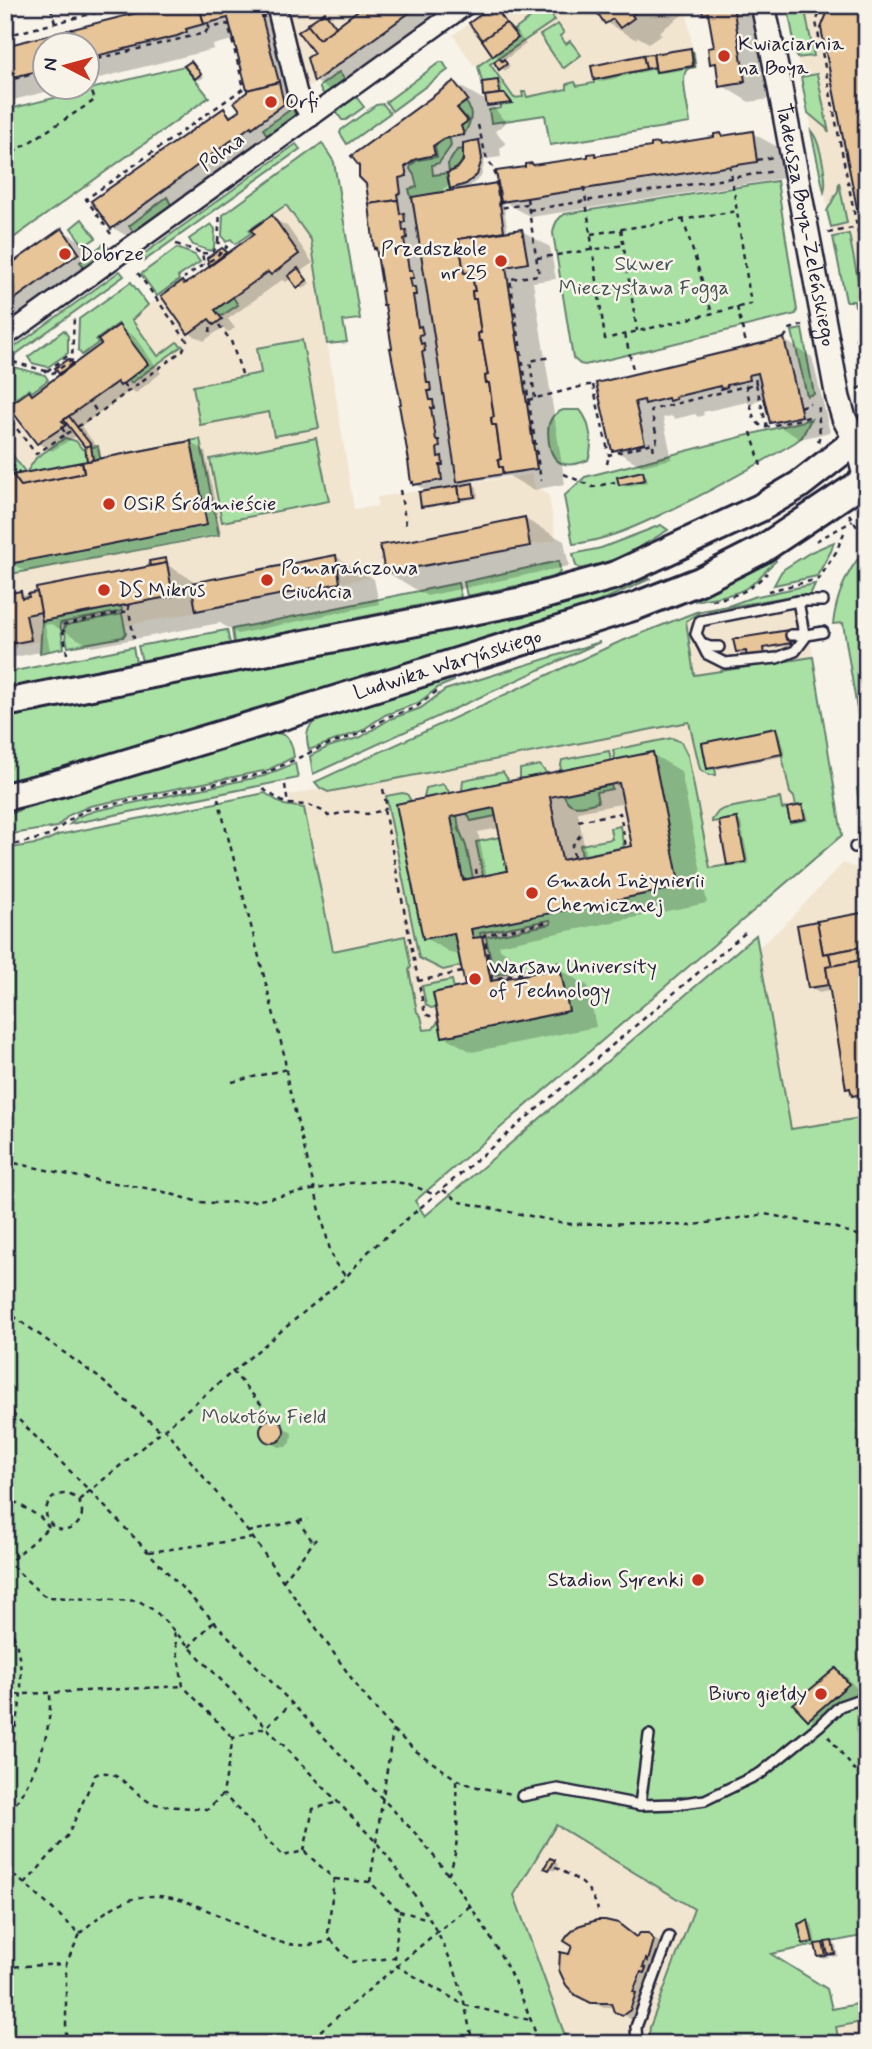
<svg xmlns="http://www.w3.org/2000/svg" width="872" height="2049" viewBox="0 0 872 2049" font-family="Mynerve,sans-serif">
	<rect width="100%" height="100%" fill="#f7f3e8"/>
	<filter id="ink" filterUnits="userSpaceOnUse"><feTurbulence type="fractalNoise" baseFrequency=".0143" numOctaves="2"/><feDisplacementMap in="SourceGraphic" scale="14" xChannelSelector="R" yChannelSelector="G"/><feConvolveMatrix kernelMatrix="1 2 1 2 8 2 1 2 1" color-interpolation-filters="sRGB"/></filter>
	<g filter="url(#ink)">
		<!-- built -->
		<g fill="#f2e5d0">
			<polygon points="283,5 420,5 306,89"/>
			<polygon points="494,5 686,5 695,67 689,68 685,72 514,99 487,61 478,66 474,66 453,35"/>
			<polygon points="787,5 867,5 867,370 862,365 855,333 855,327 859,320 855,302 846,301"/>
			<polygon points="286,205 311,240 354,509 377,506 377,497 532,474 535,488 543,490 549,496 556,540 197,612 5,648 5,575 219,535 26,473 5,445 5,408 29,391 32,395 101,345 98,340 182,281 185,284 253,234 251,230"/>
			<polygon points="803,594 813,657 694,675 686,620 700,612"/>
			<polygon points="782,696 808,825 399,1171 355,1134 289,795"/>
			<polygon points="843,863 867,872 867,1117 791,1130 758,948 785,924"/>
			<polygon points="555,1824 827,1989 832,2009 867,2002 867,2044 568,2044 514,1895"/>
		</g>
		<!-- green -->
		<g fill="#a9e1a5" stroke="#668270" stroke-width="2">
			<path d="M538 5H548L546 8 555 20 490 64 514 98 523 97 522 92H525L527 97 567 89V84L575 82 577 86 594 83V80L655 67 656 72 693 66V51L695 67C690 68 687 67 685 73 681 83 689 111 690 123L550 145 545 115 491 123 489 110 501 108V104L511 102 505 94H500L498 80 482 82 478 66 517 38 513 31 536 14 533 9Z"/>
			<polygon points="804,5 814,56 797,58 788,8"/>
			<polygon points="558,24 564,33 560,36 566,44 570,41 581,55 564,68 561,66 540,35"/>
			<polygon points="440,62 443,62 448,70 392,111 386,102"/>
			<polygon points="184,66 209,97 5,244 5,110"/>
			<polygon points="339,72 345,80 344,84 326,97 320,89 320,86"/>
			<polygon points="817,74 829,133 826,128 808,113 801,77"/>
			<polygon points="354,97 357,98 364,107 346,120 342,120 335,110"/>
			<path d="M466 102C475 114 470 123 464 135L461 126 468 120 457 108Z"/>
			<polygon points="383,104 390,113 347,144 340,133 341,130 376,105"/>
			<polygon points="294,107 295,119 269,138 263,129"/>
			<path d="M811 131C820 140 828 181 824 192Z"/>
			<polygon points="445,139 450,139 451,146 439,163 432,165 433,175 447,173 450,191 411,198 409,189 417,187 414,175 410,169 411,165 418,160 437,157 435,146"/>
			<polygon points="322,143 334,162 360,319 343,321 347,342 327,344 311,240 286,205 249,230 251,233 235,244 231,239 226,242 222,236 223,215"/>
			<polygon points="296,144 300,149 144,261 141,256"/>
			<path d="M464 149C463 162 461 167 449 172L448 164 457 150Z"/>
			<path d="M777 181 797 310 796 314 585 365 580 364 573 358 553 233C554 224 557 218 565 214Z"/>
			<polygon points="839,182 847,223 831,227 827,211 838,191"/>
			<polygon points="167,197 172,207 135,235 129,226"/>
			<polygon points="82,219 96,238 84,246 71,228"/>
			<polygon points="211,224 215,229 214,248 210,251 193,245 189,239"/>
			<polygon points="849,234 863,305 855,306 854,301 846,301 833,237"/>
			<polygon points="105,243 110,251 86,269 80,262"/>
			<polygon points="177,248 195,255 200,262 178,277 179,280 157,296 141,274"/>
			<polygon points="120,271 124,276 5,362 5,354"/>
			<polygon points="131,282 148,305 132,320 158,356 177,342 182,346 131,383 128,379 118,324 96,340 98,343 82,355 78,350 79,319"/>
			<polygon points="233,297 238,305 220,317 215,310"/>
			<polygon points="802,329 814,394 807,396 792,331"/>
			<polygon points="64,330 68,336 68,353 48,367 32,363 28,357"/>
			<polygon points="302,340 319,428 274,436 269,412 200,425 193,386 261,373 257,348"/>
			<polygon points="13,367 45,375 48,380 32,392 29,389 5,406 5,373"/>
			<path d="M563 410H580C590 421 594 446 588 460 568 468 553 467 549 443 547 428 547 416 563 410Z"/>
			<path d="M811 419 802 437 794 443C750 469 706 494 660 515 633 528 603 541 573 544L564 496 585 477Z"/>
			<polygon points="65,438 76,441 82,449 98,446 100,457 94,460 200,439 219,535 5,575 5,445 26,473 36,458"/>
			<polygon points="316,438 329,501 222,522 210,459"/>
			<polygon points="661,525 668,530 625,556 582,570 576,566 573,554 601,548"/>
			<polygon points="834,542 831,551 817,576 774,585 781,572 784,569 811,552"/>
			<path d="M864 552 867 561V771L843 623 833 624C836 598 846 571 864 552Z"/>
			<path d="M775 559 776 561C767 568 760 578 751 585 735 597 714 596 695 601L694 599Z"/>
			<polygon points="559,561 560,572 555,578 467,596 464,582"/>
			<polygon points="649,578 650,579 582,609 563,615 78,763 5,782 5,718 518,617 577,602"/>
			<polygon points="458,583 461,597 234,643 232,629"/>
			<polygon points="815,584 810,595 805,596 803,594 700,612 686,621 694,675 813,657 842,835 415,1201 425,1216 756,935 791,1129 867,1117 867,1935 771,1954 827,1989 832,2009 867,2002 867,2021 836,2027 838,2037 806,2044 648,2044 650,2027 694,1909 556,1825 514,1895 568,2044 5,2044 5,849 41,843 58,835 265,793 284,805 304,808 333,951 405,936 411,967 409,970 417,1012 421,1016 424,1030 433,1029 439,1020 442,1037 568,1011 559,962 494,975 486,937 551,924 550,920 480,933 481,937 473,938 471,929 679,887 653,753 615,760 613,750 672,738 681,742 688,756 710,868 745,862 737,818 712,822 712,820 718,812 723,809 780,798 782,809 787,808 790,822 802,805 796,806 794,797 790,793 776,728 702,743 707,768 715,767 716,775 709,775 700,769 689,722 328,792 320,788 315,782 617,643 696,612 728,606 753,597"/>
			<polygon points="121,606 122,611 60,623 64,648 40,653 42,621"/>
			<polygon points="122,614 126,633 123,637 68,647 64,628 67,625"/>
			<polygon points="227,630 230,644 142,661 138,646"/>
			<polygon points="600,642 313,774 310,756 328,747 361,737 390,719 421,708 445,690"/>
			<polygon points="133,647 136,662 5,688 5,673"/>
			<path d="M453 679 454 681 439 687 418 703 385 715 361 731 309 750C306 738 305 730 315 721Z"/>
			<path d="M277 733C291 735 292 745 294 757L268 770 90 806 69 815 57 827 5 835V816L22 809Z"/>
			<polygon points="609,751 611,761 560,771 562,760"/>
			<polygon points="295,763 298,778 70,824 77,817 94,811 264,776"/>
			<polygon points="540,765 547,774 520,779 520,769"/>
			<polygon points="503,772 509,781 462,791 463,780"/>
			<polygon points="443,784 450,793 424,798 426,788"/>
			<path d="M611 785 612 789 596 792 598 802C585 805 568 812 564 794Z"/>
			<polygon points="867,786 867,828 862,829 857,788"/>
			<polygon points="402,793 407,794 411,801 397,804 454,933 461,966 443,970 419,958 386,796"/>
			<polygon points="494,808 496,816 471,821 467,813"/>
			<polygon points="457,815 459,829 466,846 473,878 463,880 451,817"/>
			<polygon points="620,826 624,847 582,856 580,845 612,839 610,828"/>
			<polygon points="500,837 507,871 483,876 476,842"/>
			<polygon points="452,980 454,989 433,993 436,1007 431,1008 426,1005 422,986"/>
		</g>
		<!-- shadow -->
		<g fill="#0003" fill-rule="evenodd">
			<polygon points="187,5 285,5 292,32 290,33 312,121 141,244 113,228 224,110 234,116 242,110 249,93 236,39 213,45 214,49 206,51 88,81 88,46 46,46 46,88 61,88 5,102 5,48"/>
			<polygon points="368,5 471,5 343,98 315,81 309,58 316,53 325,14 329,16 338,28"/>
			<polygon points="585,5 696,5 659,32 662,35 649,43 638,37 635,39 607,23 600,14"/>
			<polygon points="703,5 758,5 772,96 770,97 770,99 749,102 721,85 718,66 712,63 716,49 711,16 704,13"/>
			<polygon points="494,8 498,10 508,26 516,30 526,44 503,61 510,66 505,71 496,62 501,59 494,55"/>
			<polygon points="691,49 695,52 697,68 662,73 657,69 599,82 595,79 593,67"/>
			<polygon points="191,63 204,77 200,80 196,78"/>
			<path d="M497 82 502 84 503 96 509 98 514 104 494 107 506 123 495 131 506 144 500 148 501 157 485 159 481 177 465 190 497 185 501 187 536 167 590 158 595 155 599 157 653 148 658 145 662 147 716 139 721 135 725 137 752 133 781 149 785 178 531 217 503 201 508 233 522 231 550 247 556 279 533 282 565 484 533 490 509 476 468 482 477 487 478 498 427 508 423 506 429 492 415 484 367 183 454 83 488 102 484 83ZM451 184V187L458 191 444 193 443 189Z"/>
			<polygon points="272,218 287,226 313,263 301,271 310,283 303,289 292,278 286,282 282,280 228,319 235,328 229,332 222,328 204,341 189,333 186,285 213,266 210,264 222,250 229,254 256,234"/>
			<polygon points="62,230 90,247 107,269 5,343 5,271"/>
			<path d="M119 328 134 336 161 373 136 393 131 390 81 426 100 451 101 460 191 443 205 451 221 533 25 571 11 563 89 462 86 446 78 435 52 451 38 443 33 396 63 375 60 373 68 361 75 366 104 345ZM56 415 70 423V427L54 418Z"/>
			<polygon points="784,340 812,357 830,432 800,439 772,422 766,398 755,401 755,403 750,404 747,402 703,412 704,415 698,417 695,414 675,419 671,416 663,418 672,459 642,466 614,450 598,384"/>
			<polygon points="643,473 647,476 648,482 625,487 621,484"/>
			<polygon points="525,519 564,541 569,566 427,596 388,573 382,546"/>
			<polygon points="335,556 374,579 379,604 238,634 220,623 92,647 51,624 45,625 50,650 5,659 5,596 21,593 31,598 152,568 151,563 165,560 170,564 166,564 199,584"/>
			<polygon points="793,634 794,645 766,649 768,657 748,653 741,654 737,651"/>
			<polygon points="776,730 780,732 785,756 713,770 709,768"/>
			<path d="M652 754 681 771 707 903 499 945 500 949 510 955 514 978 559 969 588 986 596 1027 472 1052 443 1036 467 988 460 953 453 954 425 938 398 805ZM625 803 634 847 586 857 578 812ZM500 828 509 872 487 877 478 832Z"/>
			<polygon points="801,807 806,809 808,821 796,823 792,821"/>
			<polygon points="737,820 741,822 749,864 733,867 729,864"/>
			<polygon points="867,914 867,1092 860,1093 860,1097 867,1095 867,1103 854,1095 853,1090 848,1088 832,990 819,993 810,987 799,926"/>
			<polygon points="273,1420 292,1433 291,1443 286,1447 279,1447 263,1437 262,1427 267,1422"/>
			<polygon points="836,1670 845,1675 858,1690 819,1724 809,1718"/>
			<polygon points="551,1860 558,1864 554,1871 547,1867"/>
			<polygon points="808,1922 812,1924 816,1943 807,1944 803,1942"/>
			<polygon points="621,1927 637,1938 646,1934 661,1943 663,1947 639,2016 633,2019 630,2019 614,2007 602,2007 587,2000 570,1956"/>
			<polygon points="832,1943 836,1945 838,1956 833,1957 828,1954 829,1958 824,1959 820,1956 823,1945 828,1948"/>
		</g>
		<!-- building -->
		<g fill="#e8c599" stroke="#22223b" stroke-width="2" fill-rule="evenodd">
			<polygon points="168,5 199,5 204,24 186,29 187,32 177,36 88,58 88,46 46,46 46,69 5,79 5,46"/>
			<polygon points="199,5 262,5 264,17 262,17 279,82 247,90 228,18 204,24"/>
			<polygon points="365,5 420,5 314,82 307,58 314,53 298,32 308,25 319,39"/>
			<polygon points="494,5 506,23 482,40 469,23"/>
			<polygon points="592,5 646,5 632,15 634,18 620,28 613,19 605,24"/>
			<polygon points="701,5 733,5 745,81 742,81 743,83 719,87 716,63 710,64 708,48 714,47 708,13 703,14"/>
			<polygon points="837,5 867,5 867,258 821,28 830,6 834,11"/>
			<polygon points="325,12 336,27 319,39 307,24"/>
			<polygon points="506,23 518,38 493,56 482,40"/>
			<polygon points="691,48 693,66 656,72 653,54"/>
			<polygon points="653,54 655,67 646,69 643,55"/>
			<polygon points="643,55 646,69 594,80 591,66"/>
			<polygon points="499,58 502,61 504,59 507,64 499,70 494,62"/>
			<polygon points="191,61 201,74 195,79 184,66"/>
			<polygon points="498,80 500,94 483,96 482,82"/>
			<polygon points="454,81 468,100 457,108 468,121 461,126 464,135 445,138 433,146 435,155 416,159 405,167 407,176 399,178 401,193 397,194 398,200 369,204 366,184 359,177 359,166 351,156"/>
			<polygon points="279,82 284,104 252,128 251,126 111,229 91,201 224,108 230,117 240,110 234,102 247,92 247,90"/>
			<polygon points="500,94 505,94 512,103 487,106 485,96"/>
			<polygon points="753,131 757,162 501,202 496,171 525,167 525,164 532,163 533,165 588,157 588,154 595,153 596,156 651,147 651,144 658,143 659,146 714,137 714,134 721,133 722,136"/>
			<polygon points="479,140 482,159 477,175 466,184 450,189 447,173 457,169 463,161 463,143"/>
			<polygon points="497,183 504,231 459,239 464,273 472,272 472,275 475,291 472,291 473,299 476,299 481,333 478,333 479,341 482,341 488,375 485,376 486,383 489,383 494,417 491,418 492,425 496,425 501,459 498,460 499,467 502,467 503,474 457,482 412,197"/>
			<polygon points="398,200 400,214 404,213 405,222 402,222 403,231 406,230 407,238 404,239 409,270 412,270 414,278 410,278 412,287 415,287 416,295 413,295 418,327 421,326 423,334 419,335 421,344 424,343 425,351 422,352 425,369 427,383 430,383 431,391 428,391 430,400 433,400 434,408 431,408 436,440 439,440 440,447 437,448 438,457 442,456 443,465 440,465 442,480 413,485 413,482 411,483 408,461 409,461 399,405 401,404 390,348 392,348 385,305 383,305 381,291 383,291 376,248 374,249 369,204"/>
			<polygon points="272,215 299,254 271,275 268,272 215,310 222,319 214,325 209,319 188,334 161,296 182,281 184,284 191,280 254,234 251,230"/>
			<polygon points="62,228 79,253 5,306 5,268"/>
			<polygon points="522,229 528,263 506,267 537,469 503,474 502,467 499,467 498,460 501,459 496,425 492,425 491,418 494,417 489,383 486,383 485,376 488,375 482,341 479,341 478,333 481,333 476,299 473,299 472,291 475,291 472,275 472,272 464,273 459,239"/>
			<polygon points="222,248 227,252 209,266 207,258"/>
			<polygon points="298,268 307,280 297,288 288,276"/>
			<polygon points="119,325 148,364 120,386 117,382 69,416 62,421 66,425 37,444 8,406 29,391 32,395 101,344 98,340"/>
			<polygon points="784,338 802,416 770,423 758,373 749,375 750,380 727,385 727,387 721,389 720,386 675,397 676,399 669,401 668,398 645,404 644,400 635,402 645,443 612,451 596,383"/>
			<polygon points="68,359 73,363 59,374 55,368"/>
			<polygon points="69,416 77,427 91,445 85,447 64,420"/>
			<polygon points="191,441 207,525 9,564 5,543 5,481 13,475 21,486 84,473 82,462"/>
			<polygon points="91,445 93,460 87,461 85,447"/>
			<polygon points="82,462 84,473 21,486 13,475"/>
			<polygon points="643,471 645,480 619,485 617,477"/>
			<polygon points="473,483 475,497 460,499 458,486"/>
			<polygon points="458,486 460,501 421,507 419,492"/>
			<polygon points="525,517 530,546 385,573 380,545 413,540"/>
			<polygon points="336,555 340,583 196,611 191,583"/>
			<polygon points="166,558 167,563 150,566 149,561"/>
			<polygon points="167,563 173,596 42,621 36,588"/>
			<polygon points="21,591 22,598 29,597 28,594 37,592 41,612 26,615 31,640 5,645 5,594"/>
			<polygon points="789,630 791,643 763,648 764,655 747,658 746,651 736,652 733,639"/>
			<polygon points="776,728 782,754 707,769 702,743"/>
			<path d="M653 752 680 887 471 929 473 938 482 937 491 981 560 968 569 1011 442 1037 433 993 465 986 461 966 454 933 423 939 396 804ZM619 783 632 846 562 860 550 797ZM494 808 507 871 463 880 451 817Z"/>
			<polygon points="802,805 805,819 790,822 787,808"/>
			<polygon points="737,818 746,862 727,865 719,821"/>
			<polygon points="867,912 867,946 823,954 817,921"/>
			<polygon points="817,921 823,954 829,953 832,966 826,967 829,985 808,988 797,925"/>
			<polygon points="861,947 863,960 832,966 829,953"/>
			<polygon points="867,959 867,1093 852,1096 850,1088 846,1089 826,967"/>
			<circle cx="272" cy="1431" r="12"/>
			<polygon points="836,1668 849,1684 808,1720 793,1704"/>
			<polygon points="550,1858 555,1860 549,1870 544,1868"/>
			<polygon points="597,1920 605,1920 618,1923 636,1937 640,1933 648,1933 654,1940 648,1961 646,1959 643,1967 646,1968 644,1973 641,1972 633,1992 636,1993 630,2010 623,2015 614,2012 611,2003 591,2003 575,1995 566,1985 559,1970 560,1952 569,1954 572,1946 564,1941 568,1935 578,1926"/>
			<polygon points="808,1920 813,1942 803,1944 798,1924"/>
			<polygon points="832,1941 835,1954 828,1955 825,1942"/>
			<polygon points="823,1943 826,1956 818,1957 815,1944"/>
		</g>
		<g fill="none" stroke-linecap="round" stroke-linejoin="round">
			<!-- service casing -->
			<g stroke="#22223b" stroke-width="14">
				<g id="service">
					<polyline points="798,601 804,634"/>
					<polyline points="791,635 807,635 823,632"/>
					<polyline points="702,644 707,654 725,663 777,658 795,651 807,635"/>
					<polyline points="719,647 710,647 702,644 696,634 700,621 798,601 823,601"/>
					<polyline points="855,847 867,845"/>
					<polyline points="522,1796 558,1789 640,1805 676,1804 705,1800 761,1773 820,1725 840,1706 863,1698 867,1700"/>
					<polyline points="640,1805 649,1735"/>
					<polyline points="637,2044 636,2027 669,1937"/>
				</g>
			</g>
			<!-- minor casing -->
			<g stroke="#22223b" stroke-width="23">
				<g id="minor">
					<polyline points="276,5 297,92 302,103 311,117"/>
					<polyline points="5,337 466,5"/>
				</g>
			</g>
			<!-- tertiary casing -->
			<g stroke="#22223b" stroke-width="28">
				<g id="tertiary">
					<path id="s1" d="M763 5 777 72 838 398 844 418 856 441 867 483"/>
				</g>
			</g>
			<!-- secondary casing -->
			<g stroke="#22223b" stroke-width="32">
				<g id="secondary">
					<polyline points="5,703 523,601 616,575 760,508 799,485 867,432"/>
					<path id="s2" d="M5 797 64 782 299 711 636 606 700 581 761 550 867 479"/>
				</g>
			</g>
			<!-- path -->
			<g stroke="#22223b" stroke-width="2.5" stroke-dasharray="5 5" stroke-linecap="butt">
				<polyline points="823,5 816,22 867,277"/>
				<polyline points="51,8 55,23"/>
				<polyline points="5,36 126,5"/>
				<polyline points="88,61 205,33 208,29"/>
				<polyline points="5,81 46,71"/>
				<polyline points="478,125 487,160 494,168 500,208 527,204"/>
				<polyline points="5,158 95,100 88,82"/>
				<polyline points="757,160 774,157"/>
				<polyline points="584,187 605,339 751,304 730,166"/>
				<polyline points="527,198 539,275 510,279 541,481"/>
				<polyline points="529,210 775,171"/>
				<polyline points="683,219 712,313"/>
				<polyline points="621,229 637,331"/>
				<polyline points="828,233 857,227"/>
				<polyline points="111,234 86,199 244,88 228,24 209,28 208,24"/>
				<polyline points="591,234 737,211"/>
				<polyline points="218,242 220,212"/>
				<polyline points="176,244 202,253 204,264 184,278"/>
				<path d="M202 253C213 254 215 251 218 242L227 247 213 259 204 264"/>
				<polyline points="537,258 624,245"/>
				<polyline points="737,307 747,347"/>
				<polyline points="219,325 231,341 243,377"/>
				<polyline points="210,332 211,322"/>
				<polyline points="625,334 634,374"/>
				<polyline points="784,338 790,329 803,325"/>
				<polyline points="855,339 867,337"/>
				<polyline points="13,362 53,373 72,360 74,317"/>
				<polyline points="47,371 73,352"/>
				<polyline points="123,384 129,391"/>
				<polyline points="756,384 755,377 759,377"/>
				<polyline points="593,385 609,455 656,442 657,438 651,410 746,386 754,419 763,428 813,416"/>
				<polyline points="746,386 756,384 767,427"/>
				<polyline points="857,389 867,385"/>
				<polyline points="535,398 530,361 551,357"/>
				<polyline points="528,400 588,385 597,385"/>
				<polyline points="93,406 98,414"/>
				<polyline points="800,407 810,403"/>
				<polyline points="5,413 36,454 66,434 62,428"/>
				<polyline points="77,427 98,414 183,350 187,341 137,272"/>
				<polyline points="751,432 761,466"/>
				<polyline points="66,434 72,430"/>
				<path d="M818 442C822 430 817 419 819 407"/>
				<polyline points="653,445 654,452"/>
				<polyline points="5,456 20,474"/>
				<polyline points="607,464 609,455"/>
				<polyline points="564,474 593,487 615,482"/>
				<polyline points="400,490 406,525"/>
				<polyline points="849,514 864,538 867,549"/>
				<polyline points="816,541 853,521"/>
				<polyline points="768,591 819,579 836,552 844,533"/>
				<path d="M712 600C738 596 748 592 767 573"/>
				<polyline points="128,605 134,639"/>
				<polyline points="67,654 62,625 129,611"/>
				<polyline points="285,785 288,804"/>
				<polyline points="263,789 286,804 309,805 325,812 328,816 351,811 367,814 384,810 425,1014 430,1016 438,1014"/>
				<polyline points="383,789 387,808 384,810"/>
				<polyline points="218,798 284,1054 288,1084 330,1250 335,1263 346,1277"/>
				<polyline points="578,821 620,813 626,847"/>
				<polyline points="5,847 49,836 75,816 86,810 266,773 324,746 362,733 390,716 415,708 437,691"/>
				<polyline points="574,857 572,846 581,834"/>
				<polyline points="476,869 477,877"/>
				<polyline points="857,877 867,873"/>
				<polyline points="490,967 484,935 549,922"/>
				<polyline points="488,968 490,967 492,979 558,966"/>
				<polyline points="418,981 462,972"/>
				<polyline points="232,1082 287,1069"/>
				<polyline points="5,1161 79,1177 157,1190 199,1202 216,1203 254,1201 349,1183 385,1181 409,1184 435,1195"/>
				<polyline points="443,1190 460,1202 570,1224 658,1223 688,1226 765,1214 833,1227 867,1238"/>
				<polyline points="5,1310 98,1377 161,1431"/>
				<polyline points="232,1371 274,1419"/>
				<path d="M5 1406 90 1491 416 1834C467 1896 515 1966 539 2044"/>
				<polyline points="164,1428 253,1538 359,1689 393,1730 416,1751 456,1779 473,1786 512,1794"/>
				<circle cx="64" cy="1512" r="18"/>
				<polyline points="5,1496 40,1517 49,1527"/>
				<polyline points="79,1500 346,1277 369,1251 745,933"/>
				<polyline points="298,1521 308,1519"/>
				<polyline points="248,1532 298,1521 313,1542"/>
				<polyline points="5,1548 16,1556"/>
				<polyline points="149,1552 253,1538"/>
				<path d="M5 1559 40 1593 47 1597 139 1601 155 1611 377 1843C406 1881 434 1920 452 1964 463 1989 467 2018 473 2044"/>
				<polyline points="5,1566 50,1526"/>
				<polyline points="283,1581 316,1539"/>
				<path d="M5 1616C28 1656 25 1715 5 1755"/>
				<polyline points="174,1632 183,1686 233,1738"/>
				<path d="M5 1635C13 1661 15 1702 5 1727"/>
				<polyline points="189,1647 213,1622"/>
				<polyline points="5,1695 183,1686"/>
				<polyline points="828,1736 867,1786"/>
				<path d="M5 1820C31 1781 52 1742 50 1694"/>
				<polyline points="304,1851 313,1809 338,1802"/>
				<path d="M555 1867C579 1881 589 1882 598 1910"/>
				<polyline points="5,1869 25,1884 80,1934 66,1964 66,2044"/>
				<path d="M448 1875C462 1847 456 1809 456 1779"/>
				<polyline points="335,1879 370,1882 399,1911 395,1958 397,1966 464,2005 530,2020"/>
				<polyline points="370,1882 393,1730"/>
				<path d="M25 1884 68 1835 95 1775C116 1764 134 1796 152 1803 162 1807 196 1808 208 1809L223 1794 233 1738 266 1727 292 1703"/>
				<polyline points="399,1911 429,1919"/>
				<path d="M80 1934C141 1872 181 1897 249 1930 277 1943 300 1951 331 1940L328 1933 334 1879 304 1851 283 1856 223 1794"/>
				<polyline points="331,1940 351,1962 395,1958"/>
				<polyline points="5,1967 65,1964"/>
				<polyline points="305,2044 437,1932 470,1906"/>
				<polyline points="524,2044 536,2035"/>
			</g>
			<!-- service -->
			<use href="#service" stroke="#f7f3e8" stroke-width="9"/>
			<!-- minor -->
			<use href="#minor" stroke="#f7f3e8" stroke-width="18"/>
			<!-- tertiary -->
			<use href="#tertiary" stroke="#f7f3e8" stroke-width="23"/>
			<!-- secondary -->
			<use href="#secondary" stroke="#f7f3e8" stroke-width="26"/>
		</g>
	</g>
	<!-- markers -->
	<g fill="#c8321e" stroke="#f7f3e8" stroke-width="2.5">
		<circle cx="724" cy="56" r="7"/>
		<circle cx="271" cy="102" r="7"/>
		<circle cx="65" cy="254" r="7"/>
		<circle cx="501" cy="261" r="7"/>
		<circle cx="109" cy="504" r="7"/>
		<circle cx="267" cy="580" r="7"/>
		<circle cx="104" cy="590" r="7"/>
		<circle cx="532" cy="893" r="7"/>
		<circle cx="475" cy="979" r="7"/>
		<circle cx="698" cy="1580" r="7"/>
		<circle cx="821" cy="1694" r="7"/>
	</g>
	<g text-anchor="middle" dominant-baseline="central" stroke-width="5" stroke-linejoin="round" paint-order="stroke">
		<!-- poi labels -->
		<g font-size="21" fill="#22223b" stroke="#f7f3e8" text-anchor="start">
			<text x="738" y="44">Kwiaciarnia<tspan x="738" dy="24">na Boya</tspan></text>
			<text x="285" y="102">Orfi</text>
			<text x="487" y="249" text-anchor="end">Przedszkole<tspan x="487" dy="24">nr 25</tspan></text>
			<text x="79" y="254">Dobrze</text>
			<text x="123" y="504">OSiR Śródmieście</text>
			<text x="281" y="568">Pomarańczowa<tspan x="281" dy="24">Ciuchcia</tspan></text>
			<text x="118" y="590">DS Mikrus</text>
			<text x="546" y="881">Gmach Inżynierii<tspan x="546" dy="24">Chemicznej</tspan></text>
			<text x="489" y="967">Warsaw University<tspan x="489" dy="24">of Technology</tspan></text>
			<text x="684" y="1580" text-anchor="end">Stadion Syrenki</text>
			<text x="807" y="1694" text-anchor="end">Biuro giełdy</text>
		</g>
		<!-- street labels -->
		<g font-size="21" fill="#22223b" stroke="#f7f3e8">
			<text transform="translate(222 152) rotate(-36)">Polna</text>
			<text stroke="none"><textPath href="#s1" startOffset="224">Tadeusza Boya-Żeleńskiego</textPath></text>
			<text stroke="none"><textPath href="#s2" startOffset="462">Ludwika Waryńskiego</textPath></text>
		</g>
		<!-- park labels -->
		<g font-size="21" fill="#445256" stroke="#f7f3e8">
			<text x="644" y="264">Skwer<tspan x="644" dy="24">Mieczysława Fogga</tspan></text>
			<text x="264" y="1417">Mokotów Field</text>
		</g>
	</g>
	<!-- margin -->
	<rect width="872" height="2049" fill="none" stroke="#f7f3e8" stroke-width="28"/>
	<rect x="14" y="14" width="844" height="2021" fill="none" stroke="#22223b" stroke-width="2.5" filter="url(#ink)"/>
	<!-- north arrow -->
	<g transform="translate(66 66) rotate(276)"><circle r="33" fill="#f7f3e8" stroke="#a29fa3" stroke-width="2"/>
	<path d="M0-5L12 26L0 18L-12 26Z" fill="#c8321e"/>
	<text y="-10" font-size="19" font-weight="bold" text-anchor="middle" fill="#22223b">N</text>
	</g>
</svg>
